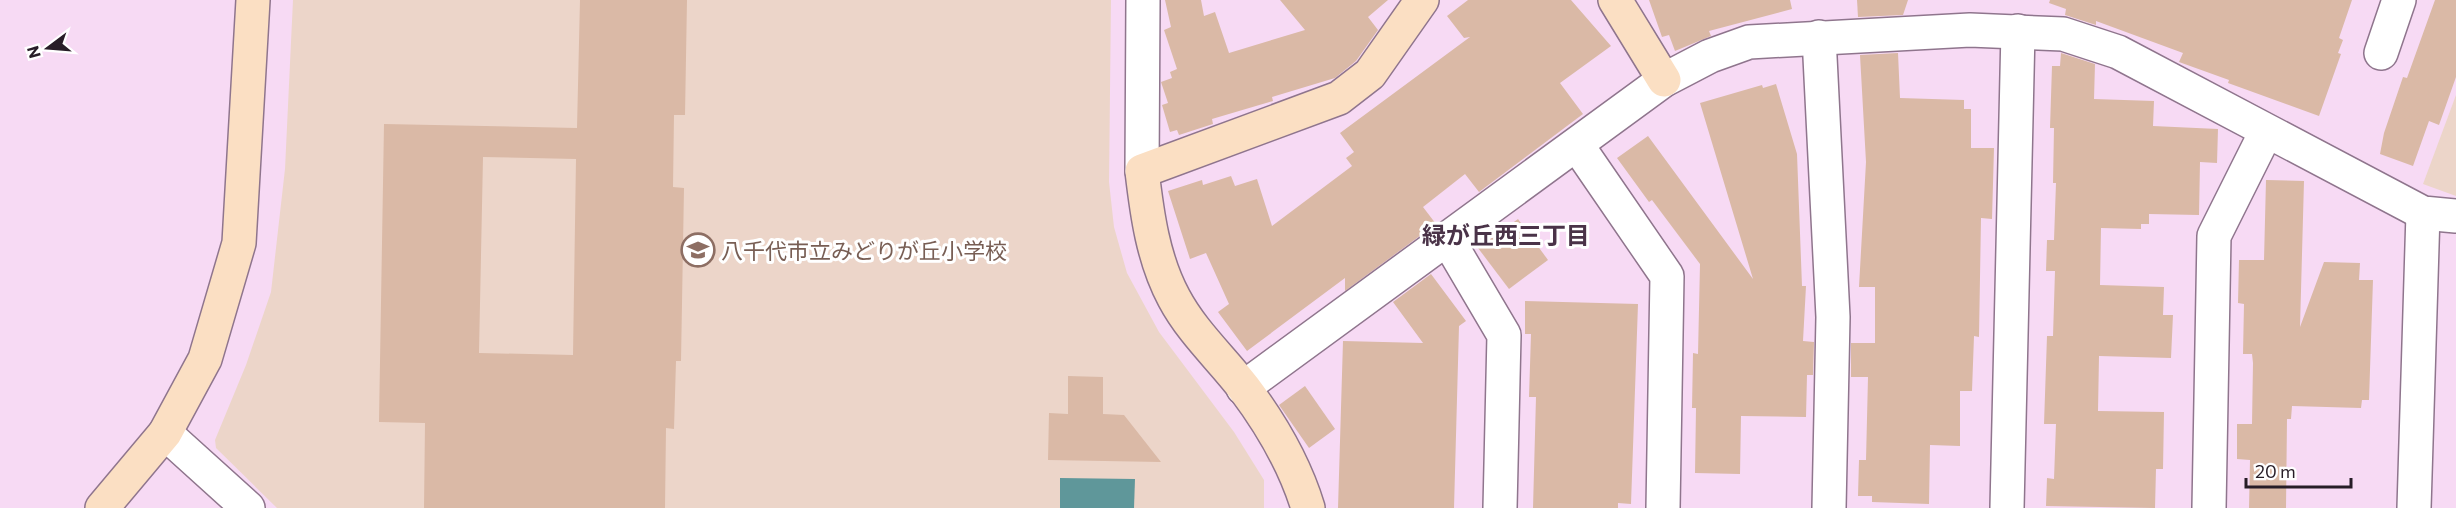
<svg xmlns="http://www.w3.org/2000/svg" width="2456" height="508" viewBox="0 0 2456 508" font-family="Commissioner,'Noto Sans JP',sans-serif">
	<rect width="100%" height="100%" fill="#f7daf4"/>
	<!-- education -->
	<g fill="#ecd5c9">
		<polygon points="293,0 1111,0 1109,182 1114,227 1127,273 1159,332 1234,432 1264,480 1264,508 277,508 216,448 215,440 246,365 271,292 285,169"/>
		<polygon points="2456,95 2456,196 2423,184"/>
	</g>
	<!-- water -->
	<polygon fill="#5f979a" points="1060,478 1135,479 1134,508 1060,508"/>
	<!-- building -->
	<g fill="#dab9a6" fill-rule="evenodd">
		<path d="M580 0H687L685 115H674L673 187 684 188 681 361H676L674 429 666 428 665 508H424L425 423 379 422 384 124 577 128ZM483 157 576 159 573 355 479 353Z"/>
		<polygon points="1165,0 1201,0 1204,16 1215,12 1229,53 1305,30 1280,0 1388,0 1368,17 1378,30 1356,61 1335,78 1272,97 1273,101 1212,119 1213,124 1179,135 1177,130 1170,132 1162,105 1168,103 1161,82 1172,78 1170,72 1177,69 1164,30 1171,27"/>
		<polygon points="1468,0 1571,0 1611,46 1560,83 1583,114 1479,192 1465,174 1423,207 1436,224 1345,291 1345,278 1247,351 1218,312 1229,304 1206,253 1190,259 1168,191 1202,180 1203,185 1231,176 1235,186 1257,179 1272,226 1352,166 1346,158 1354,152 1340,133 1470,37 1464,38 1447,16"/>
		<polygon points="1649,0 1790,0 1792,9 1709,31 1711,36 1675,51 1669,35 1662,37"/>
		<polygon points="1857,0 1908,0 1903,15 1858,17"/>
		<polygon points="2050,0 2352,0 2339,38 2343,40 2338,53 2341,54 2319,116 2228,83 2229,80 2179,62 2183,53 2096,21 2096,25 2065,15 2066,9 2049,3"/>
		<polygon points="2435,0 2456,0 2456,77 2439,125 2429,121 2413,166 2380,154 2384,133 2403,77 2407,78"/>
		<polygon points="1898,53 1900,98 1964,100 1964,109 1971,109 1971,148 1994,148 1992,219 1981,218 1979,337 1974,336 1972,391 1960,391 1960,446 1930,445 1929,504 1872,502 1872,496 1858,496 1859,460 1866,460 1868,377 1851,377 1851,343 1875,343 1875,287 1859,287 1866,162 1860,55"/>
		<polygon points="2061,53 2095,64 2094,99 2154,101 2153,126 2218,129 2217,163 2200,162 2199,215 2149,214 2149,224 2141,224 2141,229 2101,228 2100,285 2164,287 2163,315 2173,315 2171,358 2099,356 2098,411 2164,412 2163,469 2156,469 2155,508 2046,506 2047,478 2054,479 2056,424 2044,424 2047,336 2053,336 2055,271 2046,271 2047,240 2054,240 2056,183 2053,183 2054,128 2050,128 2052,66 2060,66"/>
		<polygon points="1776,84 1797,154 1802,286 1806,286 1803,341 1814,342 1813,375 1807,375 1806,417 1741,416 1740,474 1695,473 1696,408 1692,408 1693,353 1698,354 1700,264 1652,200 1649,202 1617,158 1648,136 1753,279 1700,103 1762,85 1763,88"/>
		<polygon points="2266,180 2304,181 2300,327 2324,262 2360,263 2359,280 2373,280 2369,400 2362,400 2361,408 2292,406 2291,419 2287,419 2286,508 2249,508 2250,460 2237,459 2237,424 2252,424 2253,363 2252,354 2243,354 2244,304 2238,303 2239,260 2264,260"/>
		<polygon points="1518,219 1548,260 1509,289 1478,248"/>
		<polygon points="1431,274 1466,321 1459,326 1454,508 1338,508 1343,341 1423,343 1393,302"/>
		<polygon points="1525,301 1638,304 1631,504 1618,503 1618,508 1533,508 1536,397 1529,397 1531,334 1525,334"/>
		<polygon points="1068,376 1103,377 1103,414 1124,415 1161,462 1048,460 1049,413 1068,414"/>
		<polygon points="1305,386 1335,429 1309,448 1279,405"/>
	</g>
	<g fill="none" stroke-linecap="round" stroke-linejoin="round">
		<!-- street casing -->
		<g stroke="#8f758d" stroke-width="36">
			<g id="street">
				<polyline points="1819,37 1833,317 1829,508"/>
				<polyline points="2381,53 2399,0"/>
				<polyline points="1577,145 1667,276 1663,508"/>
				<polyline points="1142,171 1143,0"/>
				<polyline points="1448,240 1504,335 1500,508"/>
				<polyline points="1243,388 1664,80 1710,56 1749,42 1970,30 2063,34 2118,52 2423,213 2456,216"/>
				<polyline points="165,433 248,508"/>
				<polyline points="2007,508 2018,31"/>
				<polyline points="2209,508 2214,236 2266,132"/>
				<polyline points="2414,508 2423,213"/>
			</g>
		</g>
		<!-- secondary casing -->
		<g stroke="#8f758d" stroke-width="36">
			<g id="secondary">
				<polyline points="1615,0 1664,80"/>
				<polyline points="102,508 165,433 205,359 239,243 253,0"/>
				<path d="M1308 508C1295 465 1271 424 1244 388 1221 358 1192 332 1174 298 1153 259 1147 214 1142 171L1339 98 1370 74 1422 0"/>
			</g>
		</g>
		<!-- street -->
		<use href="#street" stroke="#fff" stroke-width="33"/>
		<!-- secondary -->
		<use href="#secondary" stroke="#fbdfc3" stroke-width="33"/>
	</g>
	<!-- icons -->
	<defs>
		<g id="school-ring" transform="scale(1.725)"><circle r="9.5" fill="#fff" stroke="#8d6e63" stroke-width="1.5"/><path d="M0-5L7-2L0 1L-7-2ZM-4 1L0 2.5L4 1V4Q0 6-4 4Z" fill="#8d6e63"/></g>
	</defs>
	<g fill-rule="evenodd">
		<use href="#school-ring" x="698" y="250"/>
	</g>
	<g text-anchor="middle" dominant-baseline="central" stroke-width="6" stroke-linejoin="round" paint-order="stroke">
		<!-- education labels -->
		<g font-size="22" fill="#785e54" stroke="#fff" text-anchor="start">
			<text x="721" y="250">八千代市立みどりが丘小学校</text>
		</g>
		<!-- neighbourhood labels -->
		<g font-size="24" font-weight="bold" fill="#4a3348" stroke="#fff">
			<text x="1506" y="234">緑が丘西三丁目</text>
		</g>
	</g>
	<!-- north arrow -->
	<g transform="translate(48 48) rotate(254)" stroke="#ffffff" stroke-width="4.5" paint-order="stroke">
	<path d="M0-4.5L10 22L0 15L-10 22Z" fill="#271d27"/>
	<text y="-9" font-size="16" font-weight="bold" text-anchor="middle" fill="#271d27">N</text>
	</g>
	<!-- scale -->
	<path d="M2246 478v9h105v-9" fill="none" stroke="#271d27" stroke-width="3"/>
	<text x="2255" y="478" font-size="18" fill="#271d27" stroke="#ffffff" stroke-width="4.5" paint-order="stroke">20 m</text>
</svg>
